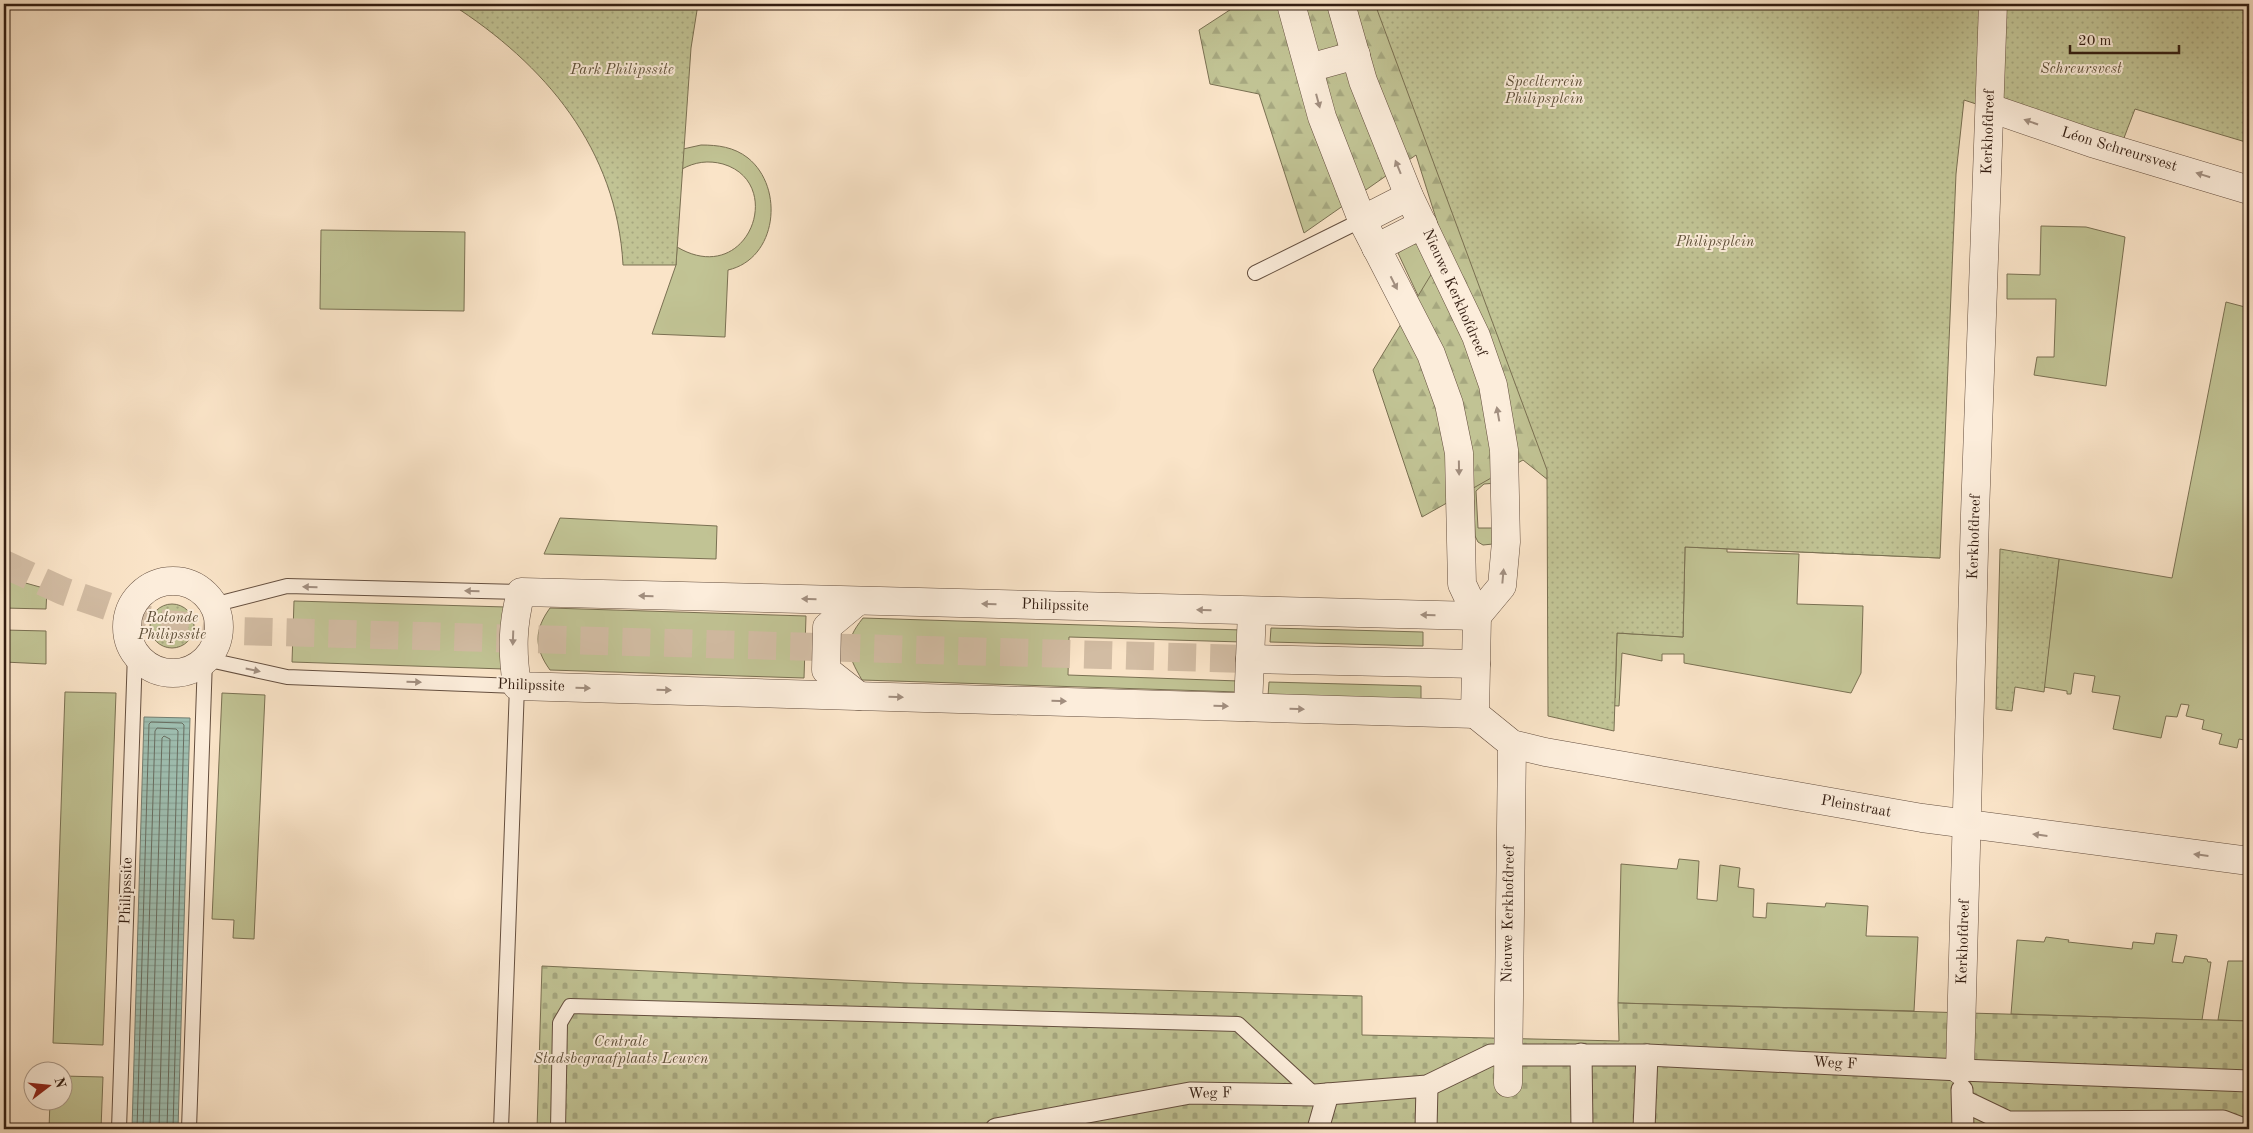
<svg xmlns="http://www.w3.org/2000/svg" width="2253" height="1133" viewBox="0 0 2253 1133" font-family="'Old Standard TT',serif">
	<defs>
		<pattern id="forest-firs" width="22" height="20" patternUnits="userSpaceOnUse" patternTransform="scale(1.25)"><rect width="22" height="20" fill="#c1c394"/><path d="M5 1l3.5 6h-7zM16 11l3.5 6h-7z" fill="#a6a77f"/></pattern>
		<pattern id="cemetery-stones" width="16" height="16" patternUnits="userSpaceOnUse" patternTransform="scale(1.25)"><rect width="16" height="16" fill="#c1c394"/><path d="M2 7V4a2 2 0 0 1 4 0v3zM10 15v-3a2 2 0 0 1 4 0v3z" fill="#a6a77f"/></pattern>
		<pattern id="park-dots" width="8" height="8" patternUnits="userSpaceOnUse" patternTransform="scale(1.25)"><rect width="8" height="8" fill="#c1c394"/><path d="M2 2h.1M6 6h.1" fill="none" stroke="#a6a77f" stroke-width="1.8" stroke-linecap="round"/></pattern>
		<pattern id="water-rules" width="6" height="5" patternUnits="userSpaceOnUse" patternTransform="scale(1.25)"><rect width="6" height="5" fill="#9fbfb1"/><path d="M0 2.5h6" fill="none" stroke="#89a497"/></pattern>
	</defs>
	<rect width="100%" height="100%" fill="#fae4c8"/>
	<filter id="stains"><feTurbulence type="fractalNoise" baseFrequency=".004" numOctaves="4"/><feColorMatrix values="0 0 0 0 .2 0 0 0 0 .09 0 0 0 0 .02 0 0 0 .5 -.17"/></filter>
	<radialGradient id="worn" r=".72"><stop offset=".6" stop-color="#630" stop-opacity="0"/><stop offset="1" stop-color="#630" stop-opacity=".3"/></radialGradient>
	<!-- green -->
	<g fill="#c1c394" stroke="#7a7052">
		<path d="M701 145C718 145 734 147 748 158 785 188 777 259 728 270L725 337 652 334 676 265 677 247C748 289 787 183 723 164 708 160 695 162 682 169L683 149Z"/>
		<polygon points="2041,226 2086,227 2125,237 2106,386 2034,375 2037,357 2054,357 2056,299 2007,299 2007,274 2040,275"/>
		<polygon points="321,230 465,232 464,311 320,309"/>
		<polygon points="1412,244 1420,244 1436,279 1497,483 1484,484 1476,491 1478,528 1492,528 1493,544 1483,545 1478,542 1475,536 1474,501 1427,315 1398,253"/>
		<polygon points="2226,302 2245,307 2244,311 2249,313 2249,741 2239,739 2237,748 2219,744 2222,734 2202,729 2204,720 2186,716 2189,705 2181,704 2177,717 2166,716 2161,738 2113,729 2120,696 2092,692 2095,676 2074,673 2071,694 2067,694 2067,691 2044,687 2059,559 2172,578"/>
		<polygon points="560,518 717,526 716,559 544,554"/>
		<polygon points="1604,542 1727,544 1727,552 1799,554 1797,604 1863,606 1861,673 1851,693 1684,663 1684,654 1662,654 1662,661 1622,653 1619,706 1601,705"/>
		<polygon points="4,577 47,589 46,609 4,608"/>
		<polygon points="294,601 506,607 504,669 292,662"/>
		<path d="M550 608 806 616 804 678 550 670C534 648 534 630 550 608Z"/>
		<path d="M863 618 1242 630V642L1069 637 1068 675 1239 681V692L862 680C847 654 843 643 863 618Z"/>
		<polygon points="1271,628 1423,632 1423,646 1270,642"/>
		<polygon points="4,630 46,631 46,664 4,662"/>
		<polygon points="1269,682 1421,686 1421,700 1268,696"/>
		<polygon points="65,692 116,693 103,1045 53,1043"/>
		<polygon points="222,693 265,695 254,939 233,938 234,920 212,919"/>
		<polygon points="1679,859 1699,861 1697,899 1717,901 1720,865 1740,868 1738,887 1754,889 1753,917 1766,918 1767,903 1825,907 1826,903 1868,906 1866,936 1918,937 1914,1011 1618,1003 1621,864 1677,869"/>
		<polygon points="2156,933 2177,935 2172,962 2183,963 2185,956 2207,959 2208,962 2211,962 2202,1020 2011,1014 2017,940 2044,942 2046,937 2069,940 2068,942 2132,949 2133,942 2154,944"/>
		<polygon points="2228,961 2249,961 2249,1021 2218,1020"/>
		<polygon points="63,1076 103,1077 101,1129 49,1129 50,1101 62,1100"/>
	</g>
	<!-- forest -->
	<polygon fill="url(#forest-firs)" stroke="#7a7052" points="1239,4 1401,4 1940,558 1685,547 1683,637 1617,633 1615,698 1598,520 1523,460 1422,517 1373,370 1446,250 1416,155 1304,233 1259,94 1210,84 1199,30"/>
	<!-- cemetery -->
	<polygon fill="url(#cemetery-stones)" stroke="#7a7052" points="542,966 906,983 1362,996 1362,1035 1619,1041 1618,1003 2249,1021 2249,1129 537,1129"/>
	<!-- park -->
	<g fill="url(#park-dots)" stroke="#7a7052">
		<path d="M451 4H698L691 48 676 265H623C617 149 545 64 451 4Z"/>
		<polygon points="1375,4 2249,4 2249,143 2135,109 2119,151 1964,100 1956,174 1940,558 1685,547 1683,637 1617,633 1614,731 1548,716 1547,470"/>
		<polygon points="2000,549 2059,559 2044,692 2015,687 2012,711 1996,709"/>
		<circle cx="172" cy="626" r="22"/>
	</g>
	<!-- water -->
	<polygon fill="url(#water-rules)" stroke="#747e71" points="144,717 190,718 178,1129 132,1129"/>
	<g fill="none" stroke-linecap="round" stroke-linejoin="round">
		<!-- shore -->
		<g stroke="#696e61" stroke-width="1">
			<polyline points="137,1129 149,724 151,722 182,723 184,725 173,1129"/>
			<polyline points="143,1129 155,731 157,728 176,729 178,731 167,1129"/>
			<polyline points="150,1129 162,738 164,736 170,739 159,1129"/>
		</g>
		<!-- minor-tunnel -->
		<polyline stroke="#d2bca3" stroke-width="28" stroke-dasharray="28 14" stroke-linecap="butt" points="4,564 63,591 157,623 238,631 1250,659"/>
		<!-- service casing -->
		<g stroke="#654f3f" stroke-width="16">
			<g id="service">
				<polyline points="1255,273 1362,220"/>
				<polyline points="213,605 287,586 521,592"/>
				<polyline points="119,1129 135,653"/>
				<polyline points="189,1129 205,659 287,677 517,686 501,1129"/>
				<polyline points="558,1129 560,1023 570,1006 1238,1024 1315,1095"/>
			</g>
		</g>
		<!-- pedestrian casing -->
		<g stroke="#654f3f" stroke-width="23">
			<g id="pedestrian">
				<polyline points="1581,1054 1582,1129"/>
				<polyline points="1962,1090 1963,1129"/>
				<polyline points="1964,1101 2008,1122 2223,1121 2244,1129"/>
				<polyline points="996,1129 1190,1093 1315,1095 1427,1086 1491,1055 1647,1055 1960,1070 2249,1081"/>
				<polyline points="1318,1129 1328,1094"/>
				<polyline points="1426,1129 1427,1086"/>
				<polyline points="1644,1129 1647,1055"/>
			</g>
		</g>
		<!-- minor casing -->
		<g stroke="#654f3f" stroke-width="29">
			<g id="minor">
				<polyline points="1291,4 1322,117 1362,220 1431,354 1449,404 1459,453 1462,584 1477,616 1475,714"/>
				<polyline points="1341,4 1363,81 1409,196 1476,336 1493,385 1504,450 1506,542 1502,586 1477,616"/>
				<polyline points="1309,68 1356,55"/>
				<polyline points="1990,108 2092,143 2249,190"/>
				<polyline points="1362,220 1409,196"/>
				<polyline points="1376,248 1423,224"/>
				<circle cx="173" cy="627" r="46"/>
				<polyline points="858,601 827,627 826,670 859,696"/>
				<polyline points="1250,659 1476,664"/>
				<polyline points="1248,707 1252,611"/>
				<path d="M1475 714 517 686C512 651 512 626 521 592L1477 616"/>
				<polyline points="1475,714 1512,744 1545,752 1922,818 2249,861"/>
				<polyline points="1960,1070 1975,514 1993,4"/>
				<polyline points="1508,1083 1512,744"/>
			</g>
		</g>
		<!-- service -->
		<use href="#service" stroke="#fceddb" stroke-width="14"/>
		<!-- pedestrian -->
		<use href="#pedestrian" stroke="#fceddb" stroke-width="21"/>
		<!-- minor -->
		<use href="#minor" stroke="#fceddb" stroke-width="28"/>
	</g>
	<!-- one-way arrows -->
	<defs><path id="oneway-solid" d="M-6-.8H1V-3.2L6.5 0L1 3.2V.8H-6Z" transform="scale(1.25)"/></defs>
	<g fill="#a28f80">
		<use href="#oneway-solid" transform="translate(1318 101) rotate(75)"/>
		<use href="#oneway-solid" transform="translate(2031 122) rotate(-161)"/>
		<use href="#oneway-solid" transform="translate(1398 167) rotate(-112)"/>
		<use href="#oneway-solid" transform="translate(2203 175) rotate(-163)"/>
		<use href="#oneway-solid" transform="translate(1394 283) rotate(63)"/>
		<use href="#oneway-solid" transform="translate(1498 414) rotate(-100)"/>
		<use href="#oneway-solid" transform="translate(1459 468) rotate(89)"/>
		<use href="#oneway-solid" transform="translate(1503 576) rotate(-85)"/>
		<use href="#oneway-solid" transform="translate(310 587) rotate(-179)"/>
		<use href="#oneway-solid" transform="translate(472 591) rotate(-179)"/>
		<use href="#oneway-solid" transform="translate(646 596) rotate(-179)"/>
		<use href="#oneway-solid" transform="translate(809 599) rotate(-179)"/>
		<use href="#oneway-solid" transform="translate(989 604) rotate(-178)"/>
		<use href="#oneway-solid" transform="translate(1204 610) rotate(-178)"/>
		<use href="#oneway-solid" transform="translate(1428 615) rotate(-179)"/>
		<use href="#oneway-solid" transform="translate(513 638) rotate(92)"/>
		<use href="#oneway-solid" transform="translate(253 670) rotate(12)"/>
		<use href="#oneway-solid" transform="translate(414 682) rotate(2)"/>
		<use href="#oneway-solid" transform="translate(583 688) rotate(2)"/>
		<use href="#oneway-solid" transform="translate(664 690) rotate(2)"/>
		<use href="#oneway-solid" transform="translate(896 697) rotate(2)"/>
		<use href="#oneway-solid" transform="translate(1059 701) rotate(2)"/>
		<use href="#oneway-solid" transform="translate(1221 706) rotate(2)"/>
		<use href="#oneway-solid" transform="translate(1297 709) rotate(2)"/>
		<use href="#oneway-solid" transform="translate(2040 835) rotate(-173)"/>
		<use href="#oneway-solid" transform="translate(2201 855) rotate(-173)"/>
	</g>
	<g text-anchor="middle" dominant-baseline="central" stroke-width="4" stroke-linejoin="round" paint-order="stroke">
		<!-- park labels -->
		<g font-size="15" font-style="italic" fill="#5e4f38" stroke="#fceddb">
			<text x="2081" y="69">Schreursvest</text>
			<text x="622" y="70">Park Philipssite</text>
			<text x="1544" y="82">Speelterrein<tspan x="1544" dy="17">Philipsplein</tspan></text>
			<text x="1715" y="242">Philipsplein</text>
			<text x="172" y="618">Rotonde<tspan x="172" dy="17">Philipssite</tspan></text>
			<text x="621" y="1042">Centrale<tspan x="621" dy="17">Stadsbegraafplaats Leuven</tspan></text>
		</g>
		<!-- street labels -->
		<g font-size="15" fill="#331d11" stroke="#fceddb">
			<text transform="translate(1989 132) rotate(-88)">Kerkhofdreef</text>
			<text transform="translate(2119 150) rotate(17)">Léon Schreursvest</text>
			<text transform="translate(1454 293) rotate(66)">Nieuwe Kerkhofdreef</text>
			<text transform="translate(1975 537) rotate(-88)">Kerkhofdreef</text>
			<text transform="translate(1055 606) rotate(2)">Philipssite</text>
			<text transform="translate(531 686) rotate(2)">Philipssite</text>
			<text transform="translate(1856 807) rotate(10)">Pleinstraat</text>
			<text transform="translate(127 891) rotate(-88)">Philipssite</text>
			<text transform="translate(1509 914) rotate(-89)">Nieuwe Kerkhofdreef</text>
			<text transform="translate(1964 942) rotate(-88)">Kerkhofdreef</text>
			<text transform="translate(1835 1064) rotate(3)">Weg F</text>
			<text transform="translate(1210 1094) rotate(-1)">Weg F</text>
		</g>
	</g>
	<!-- margin -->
	<rect width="2253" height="1133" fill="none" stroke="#fae4c8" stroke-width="20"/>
	<rect x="5" y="5" width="2243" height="1123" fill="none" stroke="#331d11" stroke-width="2.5"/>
	<rect x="10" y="10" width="2233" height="1113" fill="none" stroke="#331d11"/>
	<!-- north arrow -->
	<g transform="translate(48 1086) rotate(74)"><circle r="24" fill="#fceddb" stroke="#ac9a8a"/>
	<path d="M0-4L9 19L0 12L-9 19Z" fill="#8f2418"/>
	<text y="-8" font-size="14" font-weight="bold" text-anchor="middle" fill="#331d11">N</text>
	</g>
	<!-- scale -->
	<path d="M2070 45v8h109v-8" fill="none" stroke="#331d11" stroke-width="2.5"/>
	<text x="2078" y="45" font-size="15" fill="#331d11" stroke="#fceddb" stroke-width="4" paint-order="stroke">20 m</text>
	<rect width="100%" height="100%" filter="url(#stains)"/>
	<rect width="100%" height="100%" fill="url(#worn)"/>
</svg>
